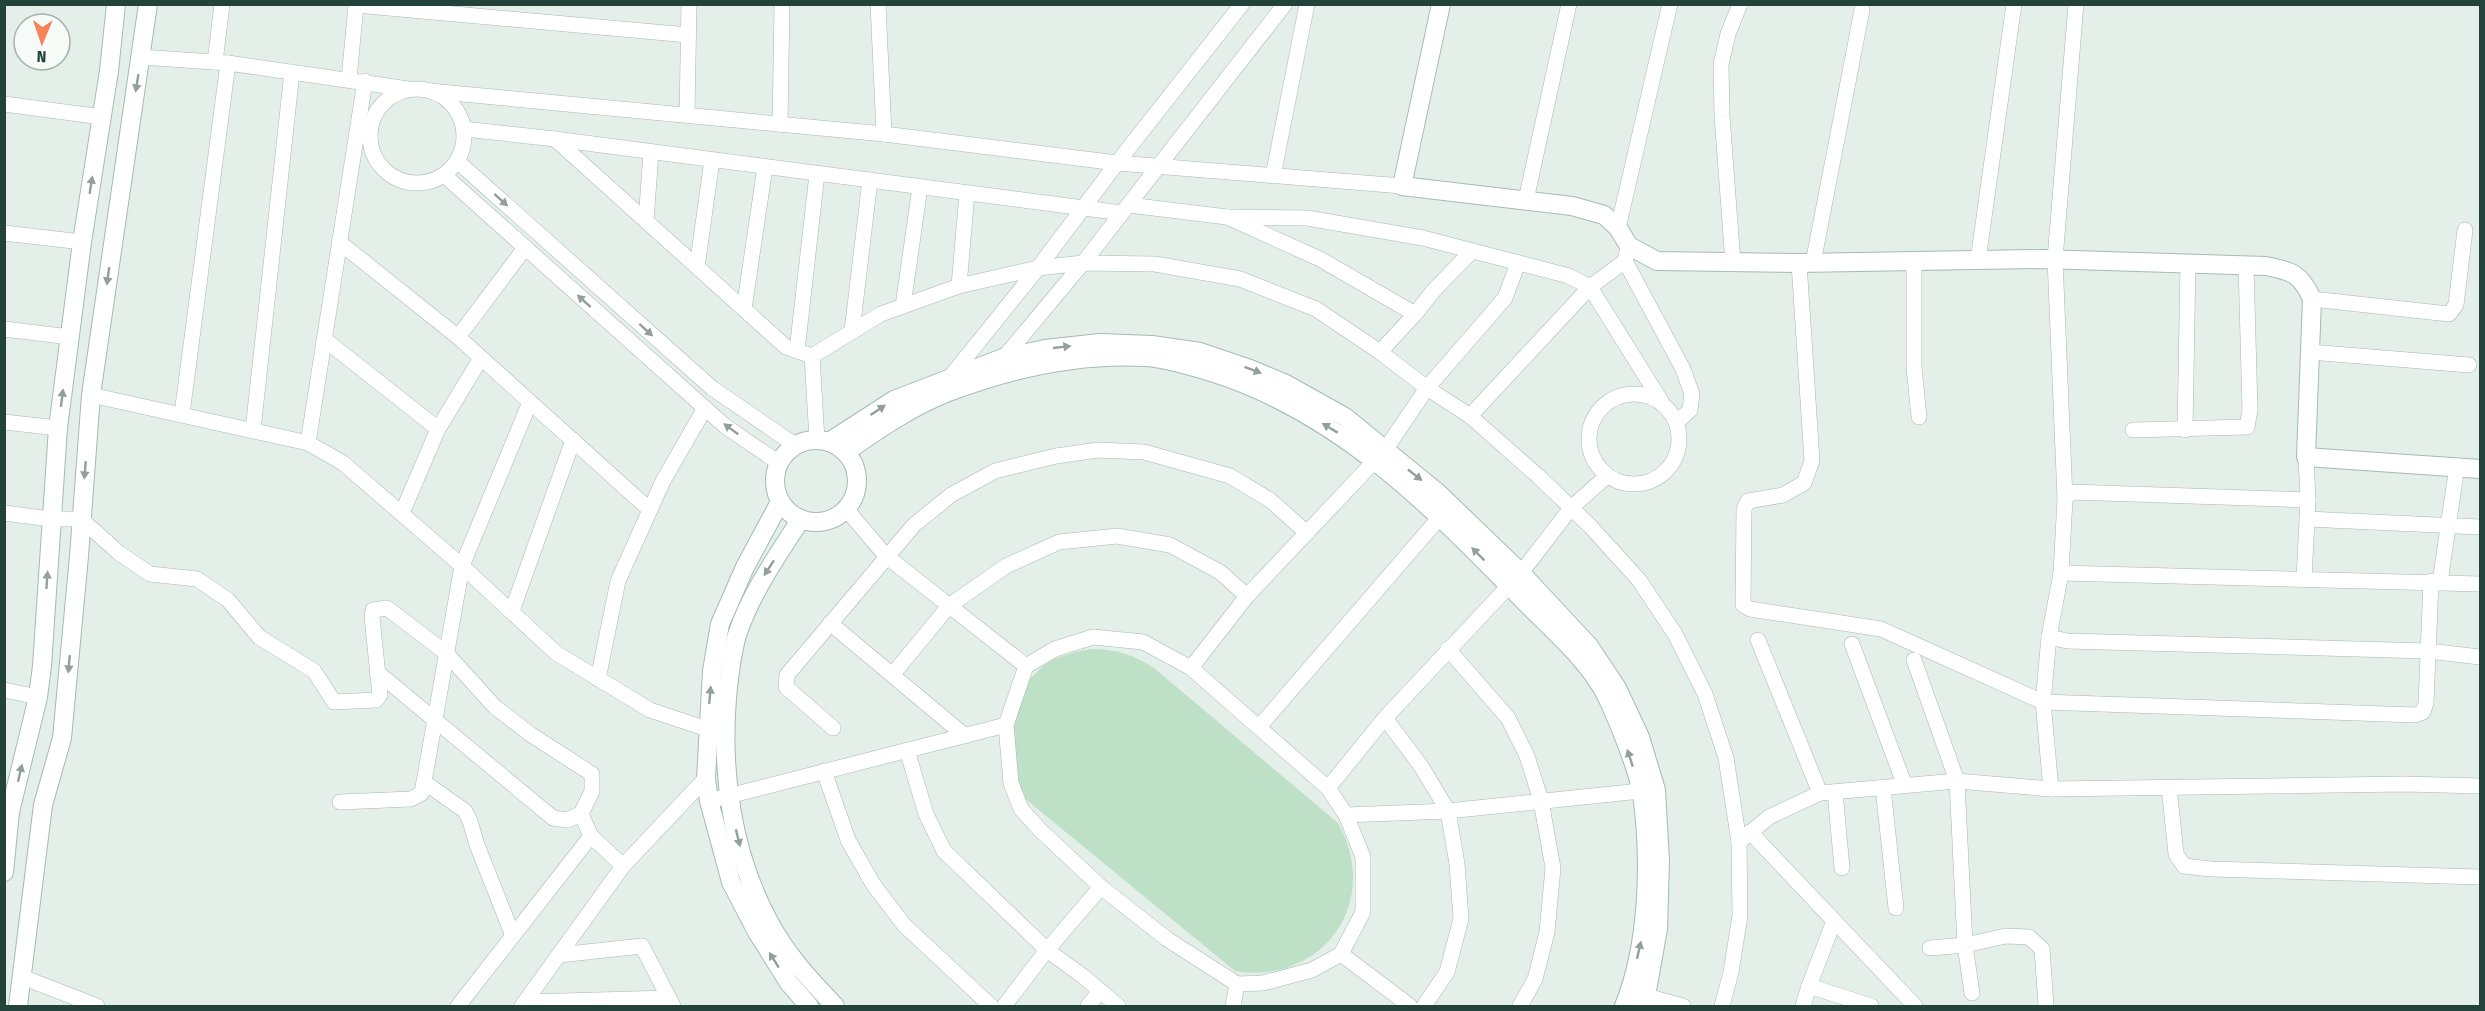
<svg xmlns="http://www.w3.org/2000/svg" width="2485" height="1011" viewBox="0 0 2485 1011" font-family="'Fira Sans Condensed',sans-serif">
	<rect width="100%" height="100%" fill="#e5efea"/>
	<!-- green -->
	<path fill="#bde0c7" d="M1092 649C1116 649 1134 655 1154 668L1338 823C1382 901 1324 985 1235 971L1023 797 1005 747 1024 685 1043 666 1054 659 1079 651Z"/>
	<g fill="none" stroke-linecap="round" stroke-linejoin="round">
		<!-- street casing -->
		<g stroke="#a7b8b2" stroke-width="16">
			<g id="street">
				<polyline points="878,4 884,134 1117,163 1402,186"/>
				<polyline points="141,57 228,63 408,89"/>
				<polyline points="215,62 222,4"/>
				<polyline points="349,79 356,5 688,35"/>
				<circle cx="417" cy="136" r="47"/>
				<polyline points="430,91 884,134"/>
				<polyline points="4,104 102,117"/>
				<polyline points="687,115 689,4"/>
				<polyline points="780,124 782,4"/>
				<polyline points="464,129 555,139 1122,213"/>
				<polyline points="555,139 786,347 812,356"/>
				<polyline points="457,161 712,388 795,445"/>
				<polyline points="444,175 725,426 779,463"/>
				<polyline points="1273,176 1307,4"/>
				<polyline points="1526,200 1569,4"/>
				<polyline points="1129,205 1227,217 1320,259 1415,314 1435,289 1472,251"/>
				<polyline points="1227,217 1307,218 1423,238 1569,276 1590,287 1661,401"/>
				<polyline points="646,221 651,152"/>
				<polyline points="1618,228 1670,4"/>
				<polyline points="4,233 82,242"/>
				<polyline points="339,242 458,337 650,510"/>
				<polyline points="1627,252 1625,261 1683,369 1692,394 1690,410 1677,422"/>
				<polyline points="1978,260 2014,4"/>
				<polyline points="1914,261 1914,367 1919,417"/>
				<polyline points="1733,263 1722,116 1721,64 1728,34 1740,4"/>
				<polyline points="1799,263 1812,461 1804,483 1783,495 1748,501 1744,509 1743,605 1750,609 1881,629 2043,702 2051,789"/>
				<polyline points="1813,263 1862,10"/>
				<polyline points="697,267 712,160"/>
				<polyline points="959,286 967,193"/>
				<polyline points="2312,299 2449,314 2456,305 2465,230"/>
				<polyline points="903,306 920,187"/>
				<polyline points="744,309 765,167"/>
				<polyline points="4,329 70,337"/>
				<polyline points="852,331 870,180"/>
				<polyline points="458,337 525,248"/>
				<polyline points="324,339 438,429"/>
				<polyline points="797,351 817,174"/>
				<polyline points="1380,352 1415,314"/>
				<polyline points="2310,352 2469,365"/>
				<polyline points="1001,361 1083,263 1285,4"/>
				<polyline points="947,381 1038,268 1117,163 1242,4"/>
				<circle cx="1634" cy="439" r="45"/>
				<polyline points="91,395 308,443 343,463 462,566 556,653 650,710 707,729 718,730"/>
				<polyline points="182,414 228,63"/>
				<polyline points="1470,416 1590,287 1625,261"/>
				<polyline points="4,422 58,428"/>
				<polyline points="253,430 292,72"/>
				<polyline points="2133,430 2247,427 2250,410 2246,265"/>
				<polyline points="2185,430 2188,263"/>
				<polyline points="817,440 812,356 881,314 959,286 1038,268 1083,263 1155,264 1240,279 1316,309 1380,352 1427,388 1470,416 1538,476 1590,526 1639,580 1675,634 1705,694 1726,758 1739,842 1740,916 1731,972 1722,1006"/>
				<polyline points="308,443 365,81"/>
				<polyline points="2065,499 2055,259 2076,4"/>
				<polyline points="2308,500 2071,492 2065,499 2061,573 2049,637 2067,641 2428,651 2480,657"/>
				<polyline points="846,509 886,556 1026,666"/>
				<polyline points="4,513 51,519 81,519 119,553 150,574 197,579 228,600 259,637 314,671 334,702 376,700 380,695 372,617 373,610 387,608 446,653 495,707 530,734 592,774 592,791 581,814 591,836 623,866"/>
				<polyline points="402,513 438,429 481,358"/>
				<polyline points="2307,519 2480,527"/>
				<polyline points="2061,573 2480,584"/>
				<polyline points="2304,579 2308,500 2306,457"/>
				<polyline points="2440,582 2457,466"/>
				<polyline points="512,611 573,440"/>
				<polyline points="830,623 965,736"/>
				<polyline points="2049,637 2043,702 2415,715 2423,712 2426,703 2431,581"/>
				<polyline points="1758,640 1820,793"/>
				<polyline points="1852,644 1905,786"/>
				<polyline points="1448,649 1508,718 1527,756 1541,801 1553,868 1547,932 1535,979 1520,1006"/>
				<polyline points="1914,660 1957,781 1965,945 1972,993"/>
				<polyline points="1191,668 1328,788 1346,815 1363,857 1363,912 1341,954 1312,970 1263,983 1237,984 1167,939 1101,887 1040,830 1021,809 1011,783 1006,725 1026,666 1055,649 1093,637 1143,642 1191,668 1247,596 1385,450 1427,388 1505,298 1518,263"/>
				<polyline points="377,672 553,818 567,820 581,814"/>
				<polyline points="893,674 949,606 1006,566 1059,542 1117,536 1170,545 1220,572 1247,596"/>
				<polyline points="598,679 618,581 663,481 705,408"/>
				<polyline points="4,690 38,697"/>
				<polyline points="1385,718 1421,766 1448,811 1457,864 1461,919 1447,972 1424,1006"/>
				<polyline points="1259,727 1446,510"/>
				<polyline points="833,728 786,687 787,675 914,525 951,495 995,471 1056,456 1098,450 1144,452 1230,476 1270,500 1307,533"/>
				<polyline points="907,750 926,814 944,851 1047,950 1084,977 1118,1006"/>
				<polyline points="824,771 848,840 873,884 904,925 991,1006"/>
				<polyline points="424,782 465,811 470,821 477,845 513,936"/>
				<polyline points="2169,787 2176,854 2184,866 2211,869 2480,877"/>
				<polyline points="1328,788 1385,718 1521,573 1571,508 1607,476"/>
				<polyline points="1883,788 1896,908"/>
				<polyline points="1835,792 1842,868"/>
				<polyline points="709,801 1006,725"/>
				<polyline points="340,802 411,799 422,793 462,566 530,402"/>
				<polyline points="1346,815 1448,811 1650,790"/>
				<polyline points="1750,832 1915,1006"/>
				<polyline points="1739,842 1769,817 1820,793 1957,781 2051,789 2405,784 2480,786"/>
				<polyline points="1930,948 1965,945 2006,936 2029,937 2042,949 2046,1006"/>
				<polyline points="1341,954 1410,1006"/>
				<polyline points="559,955 642,946 673,1006"/>
				<polyline points="22,977 97,1006"/>
				<polyline points="1809,986 1834,921"/>
				<polyline points="1646,996 1683,1006"/>
				<polyline points="526,1002 668,998"/>
				<polyline points="458,1006 591,836"/>
				<polyline points="522,1006 623,866 706,778"/>
				<polyline points="1004,1006 1047,950 1101,887"/>
				<polyline points="1088,1006 1100,991"/>
				<polyline points="1233,1006 1237,984"/>
				<polyline points="1803,1006 1809,986 1871,1006"/>
			</g>
		</g>
		<!-- secondary casing -->
		<g stroke="#a3bbb3" stroke-width="20">
			<g id="secondary">
				<path d="M1441 4 1402 186 1572 206 1604 215 1618 228 1629 246 1657 261 1799 263 2041 259 2266 266C2292 271 2301 274 2312 299L2306 457 2480 469"/>
				<circle cx="816" cy="481" r="41"/>
				<polyline points="829,442 894,400 1003,358 1045,349 1100,343 1152,345 1200,352 1250,369 1286,384 1345,417 1438,493 1521,573 1589,646 1617,688 1640,737 1656,790 1660,861 1658,929 1646,996 1642,1006"/>
				<path d="M846 452C877 430 911 407 946 393 1009 369 1078 353 1145 357 1167 358 1190 366 1211 372 1339 412 1430 505 1521 598 1550 628 1587 658 1606 695 1617 718 1638 769 1642 794 1651 860 1649 944 1624 1006"/>
				<polyline points="780,502 745,567 720,624 712,671 706,778 709,801 731,882 757,932 789,983 809,1006"/>
				<path d="M801 519C777 556 751 593 737 635 731 656 729 677 727 698 721 774 732 852 768 920 785 953 810 980 835 1006"/>
				<polyline points="4,872 10,812 38,697 42,666 58,428 82,242 109,71 116,4"/>
				<polyline points="18,1006 43,805 62,738 79,556 91,395 148,4"/>
			</g>
		</g>
		<!-- street -->
		<use href="#street" stroke="#fff" stroke-width="15"/>
		<!-- secondary -->
		<use href="#secondary" stroke="#fff" stroke-width="18"/>
	</g>
	<!-- one-way arrows -->
	<defs><path id="oneway-solid" d="M-6-.8H1V-3.2L6.5 0L1 3.2V.8H-6Z" transform="scale(1.5)"/></defs>
	<g fill="#91a09c">
		<use href="#oneway-solid" transform="translate(137 83) rotate(99)"/>
		<use href="#oneway-solid" transform="translate(91 185) rotate(-81)"/>
		<use href="#oneway-solid" transform="translate(501 200) rotate(42)"/>
		<use href="#oneway-solid" transform="translate(108 276) rotate(98)"/>
		<use href="#oneway-solid" transform="translate(584 301) rotate(-138)"/>
		<use href="#oneway-solid" transform="translate(646 330) rotate(42)"/>
		<use href="#oneway-solid" transform="translate(1062 347) rotate(-6)"/>
		<use href="#oneway-solid" transform="translate(1253 370) rotate(21)"/>
		<use href="#oneway-solid" transform="translate(62 398) rotate(-83)"/>
		<use href="#oneway-solid" transform="translate(878 410) rotate(-34)"/>
		<use href="#oneway-solid" transform="translate(1330 428) rotate(-149)"/>
		<use href="#oneway-solid" transform="translate(731 429) rotate(-144)"/>
		<use href="#oneway-solid" transform="translate(85 470) rotate(95)"/>
		<use href="#oneway-solid" transform="translate(1415 475) rotate(38)"/>
		<use href="#oneway-solid" transform="translate(1478 554) rotate(-135)"/>
		<use href="#oneway-solid" transform="translate(769 568) rotate(123)"/>
		<use href="#oneway-solid" transform="translate(47 580) rotate(-86)"/>
		<use href="#oneway-solid" transform="translate(69 664) rotate(95)"/>
		<use href="#oneway-solid" transform="translate(710 695) rotate(-85)"/>
		<use href="#oneway-solid" transform="translate(1630 758) rotate(-108)"/>
		<use href="#oneway-solid" transform="translate(20 773) rotate(-77)"/>
		<use href="#oneway-solid" transform="translate(738 838) rotate(76)"/>
		<use href="#oneway-solid" transform="translate(1639 950) rotate(-77)"/>
		<use href="#oneway-solid" transform="translate(774 960) rotate(-122)"/>
	</g>
	<!-- border -->
	<rect width="2485" height="1011" fill="none" stroke="#23423a" stroke-width="12"/>
	<!-- north arrow -->
	<g transform="translate(42 42) rotate(182)"><circle r="28" fill="#f6fbf8" stroke="#a2b1ac" stroke-width="1.5"/>
	<path d="M0-4.5L10 22L0 15L-10 22Z" fill="#f6835b"/>
	<text y="-9" font-size="16" font-weight="bold" text-anchor="middle" fill="#23423a">N</text>
	</g>
</svg>
